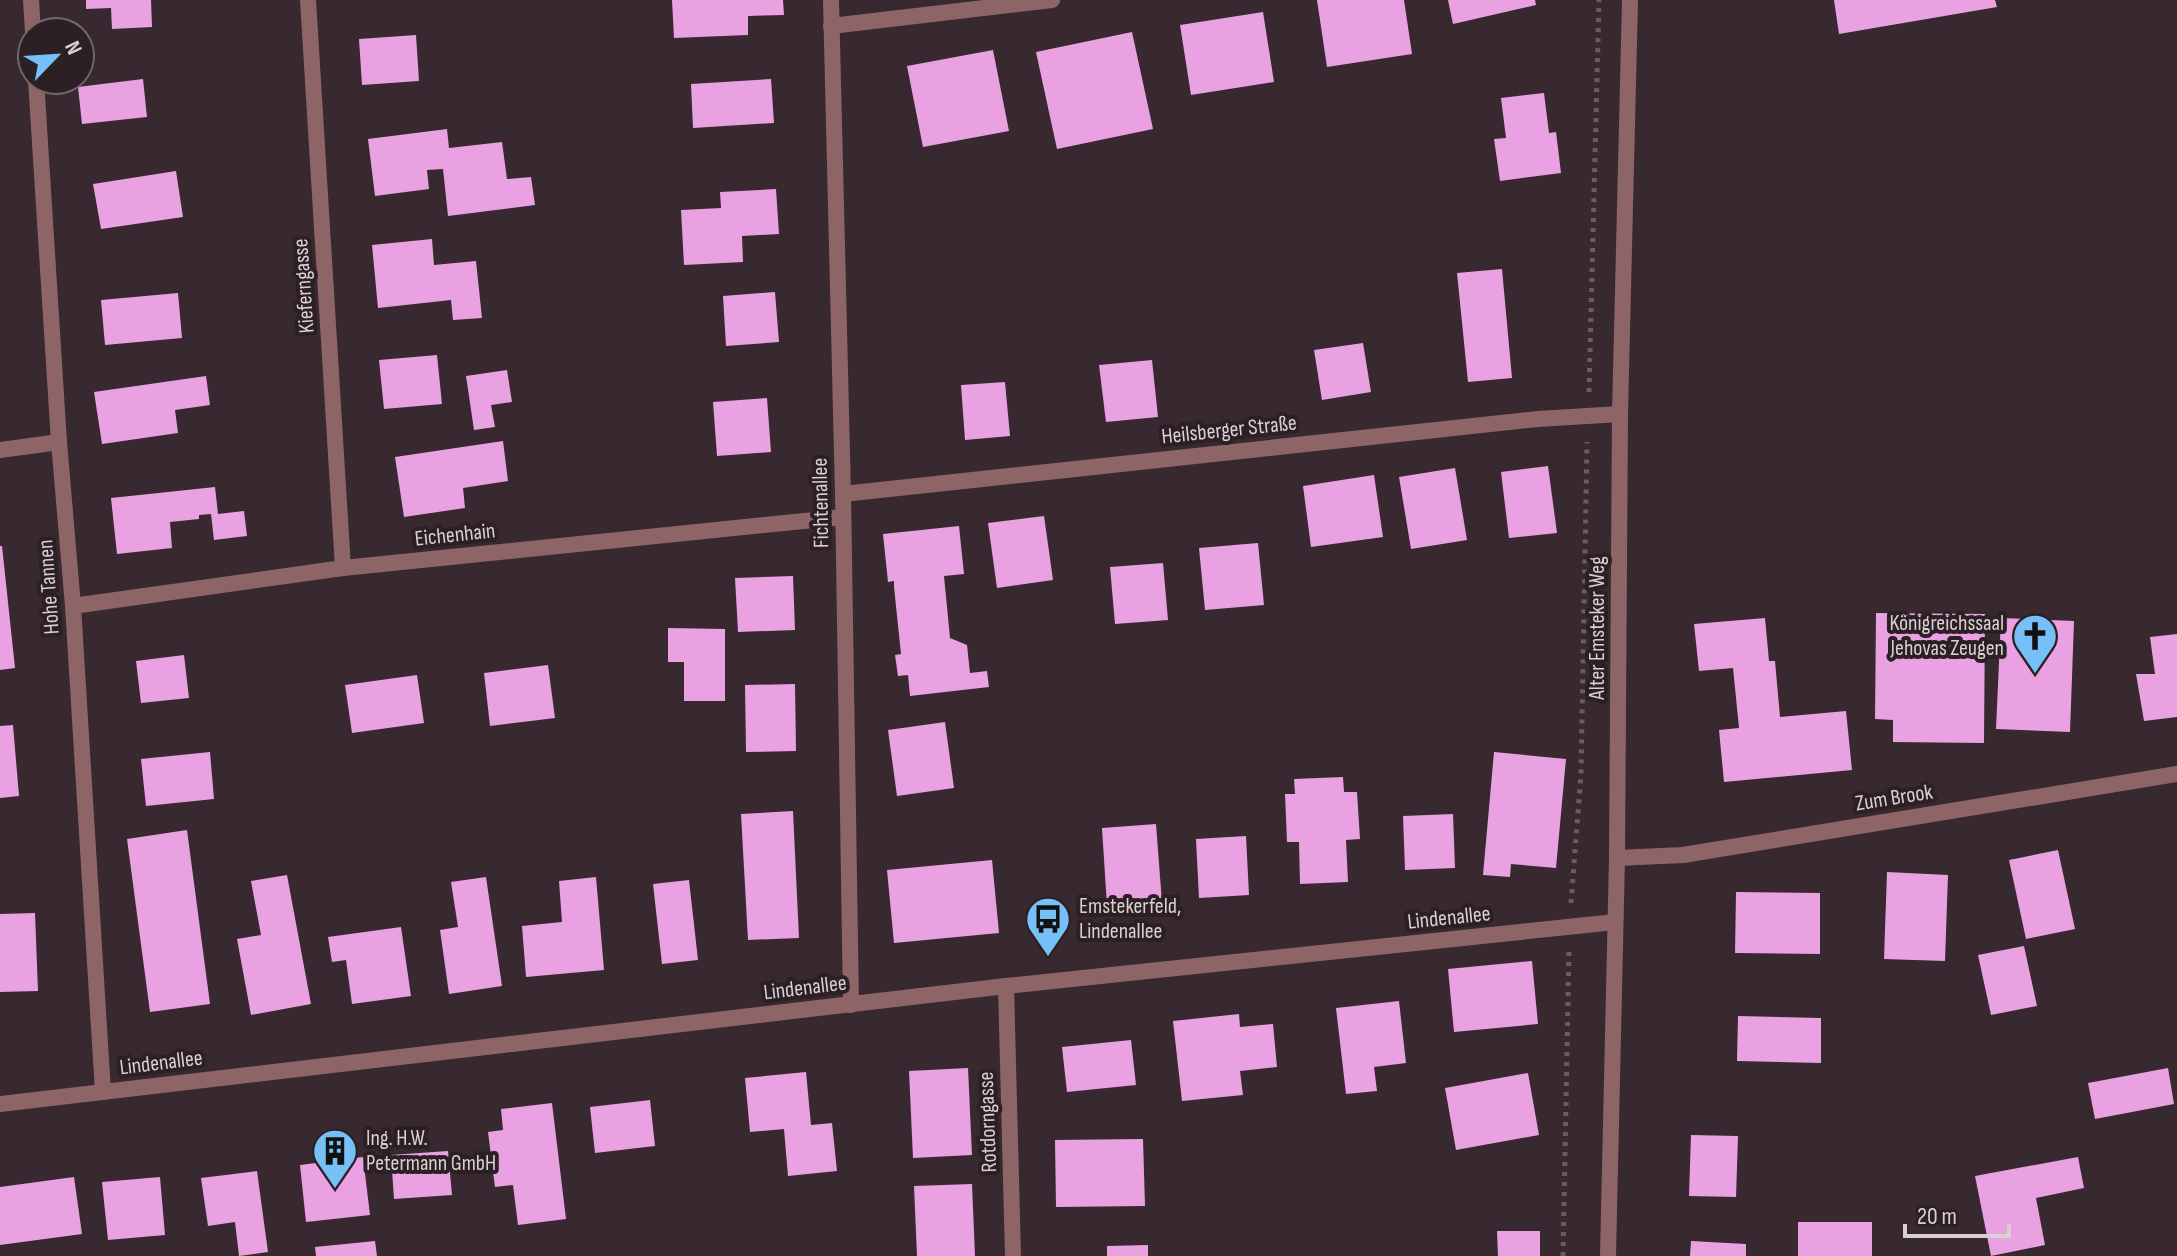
<svg xmlns="http://www.w3.org/2000/svg" width="2177" height="1256" viewBox="0 0 2177 1256" font-family="'Sofia Sans Condensed',sans-serif">
	<rect width="100%" height="100%" fill="#37292f"/>
	<!-- building -->
	<g fill="#eaa1e2">
		<polygon points="86,0 151,0 152,27 112,29 111,8 86,9"/>
		<polygon points="672,0 783,0 784,15 748,16 748,35 674,38"/>
		<polygon points="1317,0 1404,0 1412,54 1327,67"/>
		<polygon points="1448,0 1535,0 1536,5 1453,24"/>
		<polygon points="1834,0 1995,0 1997,7 1839,34"/>
		<polygon points="1263,12 1274,82 1191,95 1180,25"/>
		<polygon points="1132,32 1153,129 1057,149 1036,52"/>
		<polygon points="416,35 419,81 362,85 359,39"/>
		<polygon points="993,50 1009,131 923,147 907,66"/>
		<polygon points="143,79 147,117 82,124 78,87"/>
		<polygon points="771,79 774,123 693,128 691,84"/>
		<polygon points="1544,93 1549,133 1556,132 1561,173 1500,181 1494,139 1506,138 1501,98"/>
		<polygon points="447,129 449,148 502,142 507,179 531,177 535,205 448,216 443,169 427,170 429,189 375,196 368,139"/>
		<polygon points="176,171 183,217 101,229 93,184"/>
		<polygon points="776,189 779,234 742,236 743,262 684,265 681,210 721,208 720,192"/>
		<polygon points="432,239 434,265 476,261 482,318 453,320 451,300 378,308 372,245"/>
		<polygon points="1502,269 1512,378 1468,382 1457,273"/>
		<polygon points="775,292 779,342 726,346 723,296"/>
		<polygon points="178,293 182,338 105,345 101,300"/>
		<polygon points="1363,343 1371,392 1322,400 1314,350"/>
		<polygon points="437,355 442,404 384,409 379,360"/>
		<polygon points="1152,360 1158,417 1106,422 1099,365"/>
		<polygon points="507,370 512,402 491,405 495,427 474,430 466,376"/>
		<polygon points="206,376 210,405 175,410 178,433 102,444 94,392"/>
		<polygon points="1005,382 1010,436 965,440 961,385"/>
		<polygon points="767,398 771,452 717,456 713,402"/>
		<polygon points="503,441 508,481 463,488 465,508 404,517 395,457"/>
		<polygon points="1548,466 1557,533 1509,538 1501,472"/>
		<polygon points="1455,468 1467,540 1411,549 1399,477"/>
		<polygon points="1374,475 1383,537 1311,547 1303,486"/>
		<polygon points="215,487 218,514 244,511 247,536 214,540 211,514 199,515 199,519 170,522 172,548 117,554 111,498"/>
		<polygon points="1044,516 1053,580 997,588 988,523"/>
		<polygon points="959,526 964,574 944,576 950,638 967,645 970,673 987,671 989,687 910,696 908,675 898,676 895,655 901,654 894,587 894,581 888,582 883,534"/>
		<polygon points="1258,543 1264,605 1205,610 1199,548"/>
		<polygon points="0,546 2,546 15,668 0,670"/>
		<polygon points="1163,563 1168,620 1115,624 1110,567"/>
		<polygon points="793,576 795,630 738,632 735,578"/>
		<polygon points="1876,613 1985,614 1984,743 1893,742 1893,720 1875,719"/>
		<polygon points="1765,618 1769,661 1775,661 1780,717 1846,711 1852,770 1724,782 1719,730 1739,728 1733,668 1699,671 1694,624"/>
		<polygon points="2001,618 2074,621 2070,732 1996,729"/>
		<polygon points="668,628 725,629 725,701 684,701 684,662 668,662"/>
		<polygon points="2177,634 2177,717 2144,721 2136,674 2155,674 2150,637"/>
		<polygon points="184,655 189,698 141,703 136,661"/>
		<polygon points="548,665 555,718 490,726 484,673"/>
		<polygon points="417,675 424,723 352,733 345,685"/>
		<polygon points="795,684 796,751 746,752 745,685"/>
		<polygon points="945,722 954,788 897,796 888,730"/>
		<polygon points="13,725 19,796 0,798 0,726"/>
		<polygon points="210,752 214,799 146,806 141,759"/>
		<polygon points="1494,752 1566,759 1556,868 1511,864 1510,877 1483,875"/>
		<polygon points="1343,777 1344,792 1357,792 1360,839 1346,840 1348,882 1300,884 1299,842 1287,842 1285,794 1295,794 1294,779"/>
		<polygon points="793,811 799,938 748,940 741,814"/>
		<polygon points="1453,814 1455,868 1405,870 1403,816"/>
		<polygon points="1156,824 1162,903 1107,906 1102,828"/>
		<polygon points="187,830 210,1004 150,1012 127,839"/>
		<polygon points="1246,836 1249,895 1199,898 1196,839"/>
		<polygon points="2058,850 2075,929 2026,939 2009,860"/>
		<polygon points="992,860 999,933 894,943 887,870"/>
		<polygon points="1887,872 1948,875 1945,961 1884,959"/>
		<polygon points="287,875 311,1004 251,1015 237,939 261,935 251,881"/>
		<polygon points="486,877 502,986 449,994 440,930 458,927 451,882"/>
		<polygon points="596,877 604,970 526,977 522,926 562,922 559,881"/>
		<polygon points="689,880 698,960 662,964 653,884"/>
		<polygon points="1736,892 1820,893 1820,954 1735,953"/>
		<polygon points="35,913 38,991 0,992 0,914"/>
		<polygon points="401,927 411,996 352,1004 346,960 332,962 328,937"/>
		<polygon points="2024,946 2037,1006 1991,1015 1978,955"/>
		<polygon points="1532,961 1538,1024 1454,1032 1448,969"/>
		<polygon points="1399,1001 1406,1063 1374,1067 1377,1091 1346,1094 1336,1008"/>
		<polygon points="1239,1014 1240,1027 1273,1024 1277,1067 1240,1071 1243,1095 1182,1101 1173,1021"/>
		<polygon points="1738,1016 1821,1018 1821,1063 1737,1061"/>
		<polygon points="1131,1040 1136,1085 1067,1092 1062,1047"/>
		<polygon points="968,1068 972,1155 913,1158 909,1071"/>
		<polygon points="2168,1068 2174,1104 2095,1119 2088,1083"/>
		<polygon points="806,1072 811,1125 832,1123 837,1171 788,1176 784,1129 750,1132 745,1078"/>
		<polygon points="1528,1073 1539,1135 1456,1150 1445,1088"/>
		<polygon points="650,1100 655,1146 595,1153 590,1107"/>
		<polygon points="552,1103 566,1219 518,1225 513,1185 495,1187 488,1132 503,1130 501,1109"/>
		<polygon points="1691,1135 1738,1136 1736,1197 1689,1196"/>
		<polygon points="1143,1139 1145,1206 1056,1207 1055,1140"/>
		<polygon points="448,1151 452,1195 394,1199 391,1155"/>
		<polygon points="363,1157 370,1215 306,1222 300,1165"/>
		<polygon points="2078,1157 2084,1188 2036,1198 2045,1245 1991,1256 1975,1176"/>
		<polygon points="257,1171 268,1252 239,1256 235,1222 208,1226 201,1178"/>
		<polygon points="74,1177 82,1234 0,1245 0,1187"/>
		<polygon points="160,1177 165,1235 108,1240 102,1182"/>
		<polygon points="972,1184 975,1256 917,1256 914,1186"/>
		<rect x="1798" y="1222" width="74" height="34"/>
		<polygon points="1497,1231 1540,1231 1540,1256 1498,1256"/>
		<polygon points="375,1241 377,1256 316,1256 315,1247"/>
		<polygon points="1691,1241 1746,1244 1746,1256 1690,1256"/>
		<polygon points="1148,1245 1148,1256 1107,1256 1107,1246"/>
	</g>
	<g fill="none" stroke-linecap="round" stroke-linejoin="round">
		<!-- path -->
		<g stroke="#695d62" stroke-width="5" stroke-dasharray="4 6" stroke-linecap="butt">
			<polyline points="1589,392 1599,0"/>
			<polyline points="1571,903 1581,774 1587,442"/>
			<polyline points="1563,1256 1569,949"/>
		</g>
		<!-- minor -->
		<g stroke="#8e6567" stroke-width="16">
			<polyline points="31,0 33,32"/>
			<polyline points="308,0 343,568"/>
			<polyline points="831,0 843,494 851,1005"/>
			<polyline points="831,26 1052,0"/>
			<polyline points="36,80 59,442 73,606 103,1092"/>
			<polyline points="0,450 59,442"/>
			<polyline points="843,494 1538,419 1620,414"/>
			<polyline points="73,606 343,568 843,517"/>
			<polyline points="1617,858 1683,855 2177,774"/>
			<polyline points="1006,986 1013,1256"/>
			<polyline points="0,1104 1006,986 1615,922"/>
			<polyline points="1608,1256 1617,858 1620,414 1630,0"/>
		</g>
	</g>
	<!-- icons -->
	<defs>
		<g id="church-pin" transform="scale(2.3)"><path d="M0 17L-7.5 6A9.5 9.5 0 1 1 7.5 6Z" fill="#76c0f7" stroke="#2c2025"/><path d="M-1.2-6h2.4v3.5h3.3v2.4h-3.3V6h-2.4V-.1h-3.3v-2.4h3.3Z" fill="#111"/></g>
		<g id="bus-pin" transform="scale(2.3)"><path d="M0 17L-7.5 6A9.5 9.5 0 1 1 7.5 6Z" fill="#76c0f7" stroke="#2c2025"/><path d="M-5-6H5V4H4V6H2V4H-2V6H-4V4H-5ZM-3.5-4V0h7V-4ZM-3.5 1.2v1.5H-2V1.2ZM2 1.2v1.5H3.5V1.2Z" fill="#111"/></g>
		<g id="building-pin" transform="scale(2.3)"><path d="M0 17L-7.5 6A9.5 9.5 0 1 1 7.5 6Z" fill="#76c0f7" stroke="#2c2025"/><path d="M-4-6H4V6H1V3H-1V6H-4ZM-2.5-4.3h1.7v1.8h-1.7ZM.8-4.3h1.7v1.8H.8ZM-2.5-1h1.7V.8h-1.7ZM.8-1h1.7V.8H.8Z" fill="#111"/></g>
	</defs>
	<g fill-rule="evenodd">
		<use href="#church-pin" x="2035" y="636"/>
		<use href="#bus-pin" x="1048" y="919"/>
		<use href="#building-pin" x="335" y="1151"/>
	</g>
	<g text-anchor="middle" dominant-baseline="central" stroke-width="8" stroke-linejoin="round" paint-order="stroke">
		<!-- street labels -->
		<g font-size="22" fill="#d8d0d3" stroke="#2c2025">
			<text transform="translate(304 286) rotate(-94)">Kieferngasse</text>
			<text transform="translate(1229 430) rotate(-6)">Heilsberger Straße</text>
			<text transform="translate(821 503) rotate(-91)">Fichtenallee</text>
			<text transform="translate(455 535) rotate(-6)">Eichenhain</text>
			<text transform="translate(49 587) rotate(-94)">Hohe Tannen</text>
			<text transform="translate(1597 628) rotate(-90)">Alter Emsteker Weg</text>
			<text transform="translate(1894 798) rotate(-9)">Zum Brook</text>
			<text transform="translate(1449 918) rotate(-6)">Lindenallee</text>
			<text transform="translate(805 988) rotate(-7)">Lindenallee</text>
			<text transform="translate(161 1063) rotate(-7)">Lindenallee</text>
			<text transform="translate(988 1122) rotate(-92)">Rotdorngasse</text>
		</g>
		<!-- poi labels -->
		<g font-size="22" fill="#d8d0d3" stroke="#2c2025" text-anchor="start">
			<text x="2004" y="623" text-anchor="end">Königreichssaal<tspan x="2004" dy="25">Jehovas Zeugen</tspan></text>
			<text x="1079" y="906">Emstekerfeld,<tspan x="1079" dy="25">Lindenallee</tspan></text>
			<text x="366" y="1138">Ing. H.W.<tspan x="366" dy="25">Petermann GmbH</tspan></text>
		</g>
	</g>
	<!-- north arrow -->
	<g transform="translate(56 56) rotate(65)"><circle r="38" fill="#2c2025" stroke="#71666b" stroke-width="2"/>
	<path d="M0-6L14 30L0 20L-14 30Z" fill="#76c0f7"/>
	<text y="-12" font-size="22" font-weight="bold" text-anchor="middle" fill="#d8d0d3">N</text>
	</g>
	<!-- scale -->
	<path d="M1905 1224v12h104v-12" fill="none" stroke="#d8d0d3" stroke-width="4"/>
	<text x="1917" y="1224" font-size="24" fill="#d8d0d3" stroke="#2c2025" stroke-width="6" paint-order="stroke">20 m</text>
</svg>
